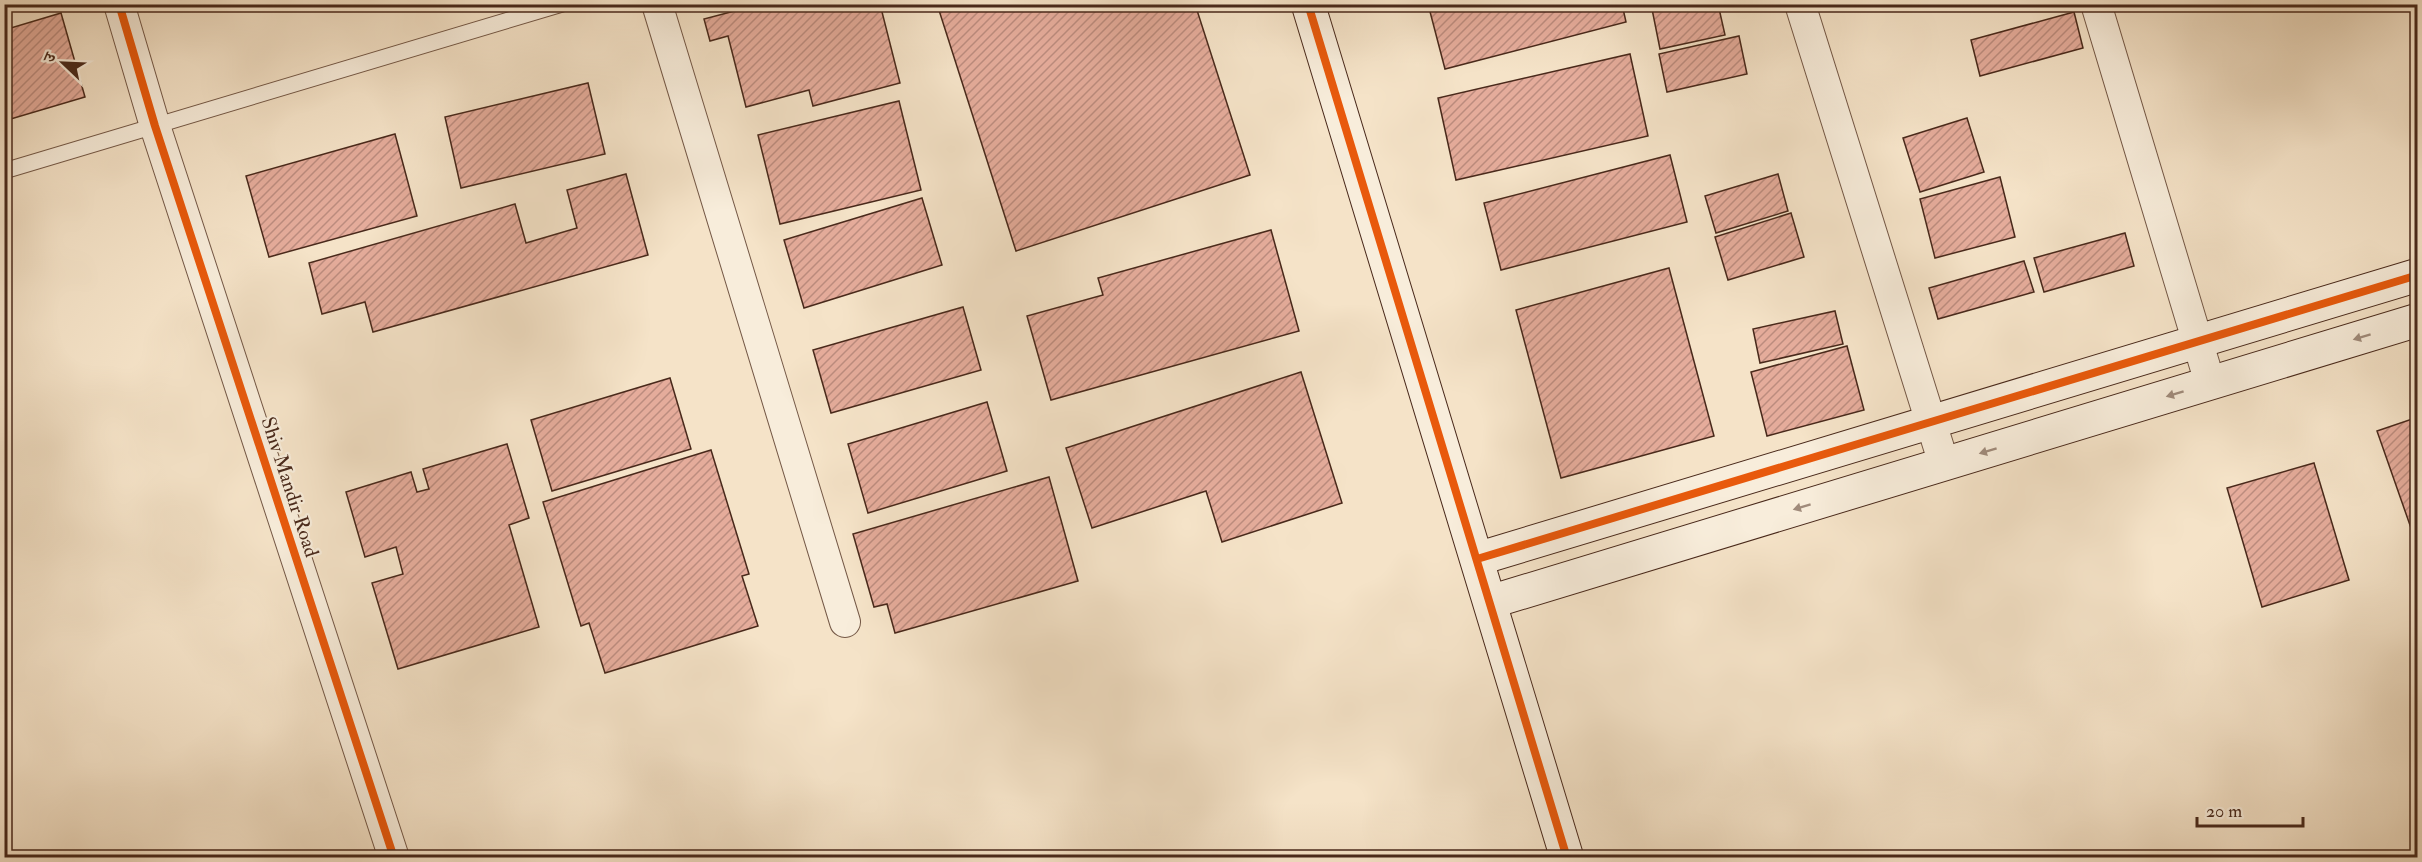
<svg xmlns="http://www.w3.org/2000/svg" width="2422" height="862" viewBox="0 0 2422 862" font-family="'IM FELL Double Pica','Noto Serif Devanagari',serif">
	<defs>
		<pattern id="building-hatch" width="6" height="6" patternUnits="userSpaceOnUse" patternTransform="scale(1.5)"><rect width="6" height="6" fill="#e5ac9b"/><path d="M-1 1l2-2M0 6l6-6M5 7l2-2" fill="none" stroke="#bc8c7e"/></pattern>
	</defs>
	<rect width="100%" height="100%" fill="#f5e3c8"/>
	<filter id="stains"><feTurbulence type="fractalNoise" baseFrequency=".00333" numOctaves="4"/><feColorMatrix values="0 0 0 0 .2 0 0 0 0 .09 0 0 0 0 .02 0 0 0 .5 -.17"/></filter>
	<radialGradient id="worn" r=".72"><stop offset=".6" stop-color="#630" stop-opacity="0"/><stop offset="1" stop-color="#630" stop-opacity=".3"/></radialGradient>
	<!-- building -->
	<g fill="url(#building-hatch)" stroke="#49291b" stroke-width="1.5">
		<polygon points="761,4 880,4 900,83 813,106 809,90 746,107 728,36 710,41 704,19"/>
		<polygon points="937,4 1195,4 1250,175 1016,251"/>
		<polygon points="1428,4 1622,4 1626,22 1445,69"/>
		<polygon points="1673,4 1718,4 1725,35 1660,49 1652,9"/>
		<polygon points="2074,12 2083,48 1980,76 1971,40"/>
		<polygon points="61,13 85,97 4,121 4,30"/>
		<polygon points="1739,36 1747,74 1667,92 1659,54"/>
		<polygon points="1630,54 1648,136 1456,180 1438,98"/>
		<polygon points="588,83 605,154 461,188 445,117"/>
		<polygon points="899,101 921,190 780,224 758,135"/>
		<polygon points="1967,118 1984,172 1920,192 1903,138"/>
		<polygon points="395,134 417,216 269,257 246,176"/>
		<polygon points="1670,155 1687,222 1501,270 1484,203"/>
		<polygon points="626,174 648,255 373,332 365,302 322,314 309,263 515,204 526,243 577,228 567,190"/>
		<polygon points="1778,174 1788,211 1716,233 1705,196"/>
		<polygon points="2000,177 2015,237 1935,258 1920,199"/>
		<polygon points="922,198 942,265 804,308 784,240"/>
		<polygon points="1791,213 1804,257 1728,280 1715,237"/>
		<polygon points="1271,230 1299,331 1051,400 1027,316 1103,295 1098,278"/>
		<polygon points="2125,233 2134,266 2044,292 2034,258"/>
		<polygon points="2024,261 2034,292 1938,319 1929,288"/>
		<polygon points="1669,268 1714,436 1561,478 1516,310"/>
		<polygon points="963,307 981,370 831,413 813,350"/>
		<polygon points="1835,311 1843,344 1760,363 1753,329"/>
		<polygon points="1847,346 1864,410 1767,436 1751,372"/>
		<polygon points="1301,372 1342,503 1222,542 1206,491 1092,528 1066,448"/>
		<polygon points="670,378 691,449 552,491 531,420"/>
		<polygon points="987,402 1007,471 868,513 848,444"/>
		<polygon points="2418,417 2418,548 2377,431"/>
		<polygon points="507,444 529,518 509,525 539,627 398,669 372,583 403,574 396,547 365,557 346,492 411,472 417,492 429,489 423,469"/>
		<polygon points="711,450 749,574 742,576 758,626 605,673 589,623 581,626 543,502"/>
		<polygon points="2314,463 2349,580 2262,607 2227,488"/>
		<polygon points="1049,477 1078,581 895,633 887,604 874,607 853,534"/>
	</g>
	<g fill="none" stroke-linecap="round" stroke-linejoin="round">
		<!-- lane casing -->
		<g stroke="#745846" stroke-width="17">
			<polyline id="lane" points="4,171 562,4"/>
		</g>
		<!-- street casing -->
		<g stroke="#745846" stroke-width="32">
			<g id="street">
				<polyline points="119,4 155,126 394,858"/>
				<polyline points="657,4 845,622"/>
				<polyline points="1800,4 1944,464"/>
				<polyline points="2096,4 2210,383"/>
			</g>
		</g>
		<!-- secondary casing -->
		<g stroke="#49291b" stroke-width="35">
			<g id="secondary">
				<polyline points="1308,4 1567,858"/>
				<polyline points="1477,559 2418,275"/>
				<polyline points="1490,602 2418,320"/>
			</g>
		</g>
		<!-- lane -->
		<use href="#lane" stroke="#f8eddb" stroke-width="15"/>
		<!-- street -->
		<use href="#street" stroke="#f8eddb" stroke-width="30"/>
		<!-- secondary -->
		<use href="#secondary" stroke="#f8eddb" stroke-width="33"/>
		<!-- cycleway casing -->
		<g stroke="#f8eddb" stroke-width="11">
			<g id="cycleway">
				<polyline points="119,4 155,126 394,858"/>
				<polyline points="1308,4 1567,858"/>
				<polyline points="1477,559 2418,275"/>
			</g>
		</g>
		<!-- cycleway -->
		<use href="#cycleway" stroke="#e8590c" stroke-width="8"/>
	</g>
	<!-- one-way arrows -->
	<defs><path id="oneway-solid" d="M-6-.8H1V-3.2L6.5 0L1 3.2V.8H-6Z" transform="scale(1.5)"/></defs>
	<g fill="#a08b7b">
		<use href="#oneway-solid" transform="translate(2362 337) rotate(163)"/>
		<use href="#oneway-solid" transform="translate(2175 394) rotate(163)"/>
		<use href="#oneway-solid" transform="translate(1988 451) rotate(163)"/>
		<use href="#oneway-solid" transform="translate(1802 507) rotate(163)"/>
	</g>
	<g text-anchor="middle" dominant-baseline="central" stroke-width="4.5" stroke-linejoin="round" paint-order="stroke">
		<!-- street labels -->
		<g font-size="20" fill="#49291b" stroke="#f8eddb">
			<text transform="translate(290 487) rotate(72)">Shiv Mandir Road</text>
		</g>
	</g>
	<!-- margin -->
	<rect width="2422" height="862" fill="none" stroke="#f5e3c8" stroke-width="24"/>
	<rect x="6" y="6" width="2410" height="850" fill="none" stroke="#49291b" stroke-width="3"/>
	<rect x="12" y="12" width="2398" height="838" fill="none" stroke="#49291b" stroke-width="1.5"/>
	<!-- north arrow -->
	<g transform="translate(63 63) rotate(293)" stroke="#f8eddb" stroke-width="4.5" paint-order="stroke">
	<path d="M0-4.5L10 22L0 15L-10 22Z" fill="#49291b"/>
	<text y="-9" font-size="16" font-weight="bold" text-anchor="middle" fill="#49291b">उ</text>
	</g>
	<!-- scale -->
	<path d="M2197 817v9h106v-9" fill="none" stroke="#49291b" stroke-width="3"/>
	<text x="2206" y="817" font-size="18" fill="#49291b" stroke="#f8eddb" stroke-width="4.5" paint-order="stroke">20 m</text>
	<rect width="100%" height="100%" filter="url(#stains)"/>
	<rect width="100%" height="100%" fill="url(#worn)"/>
</svg>
